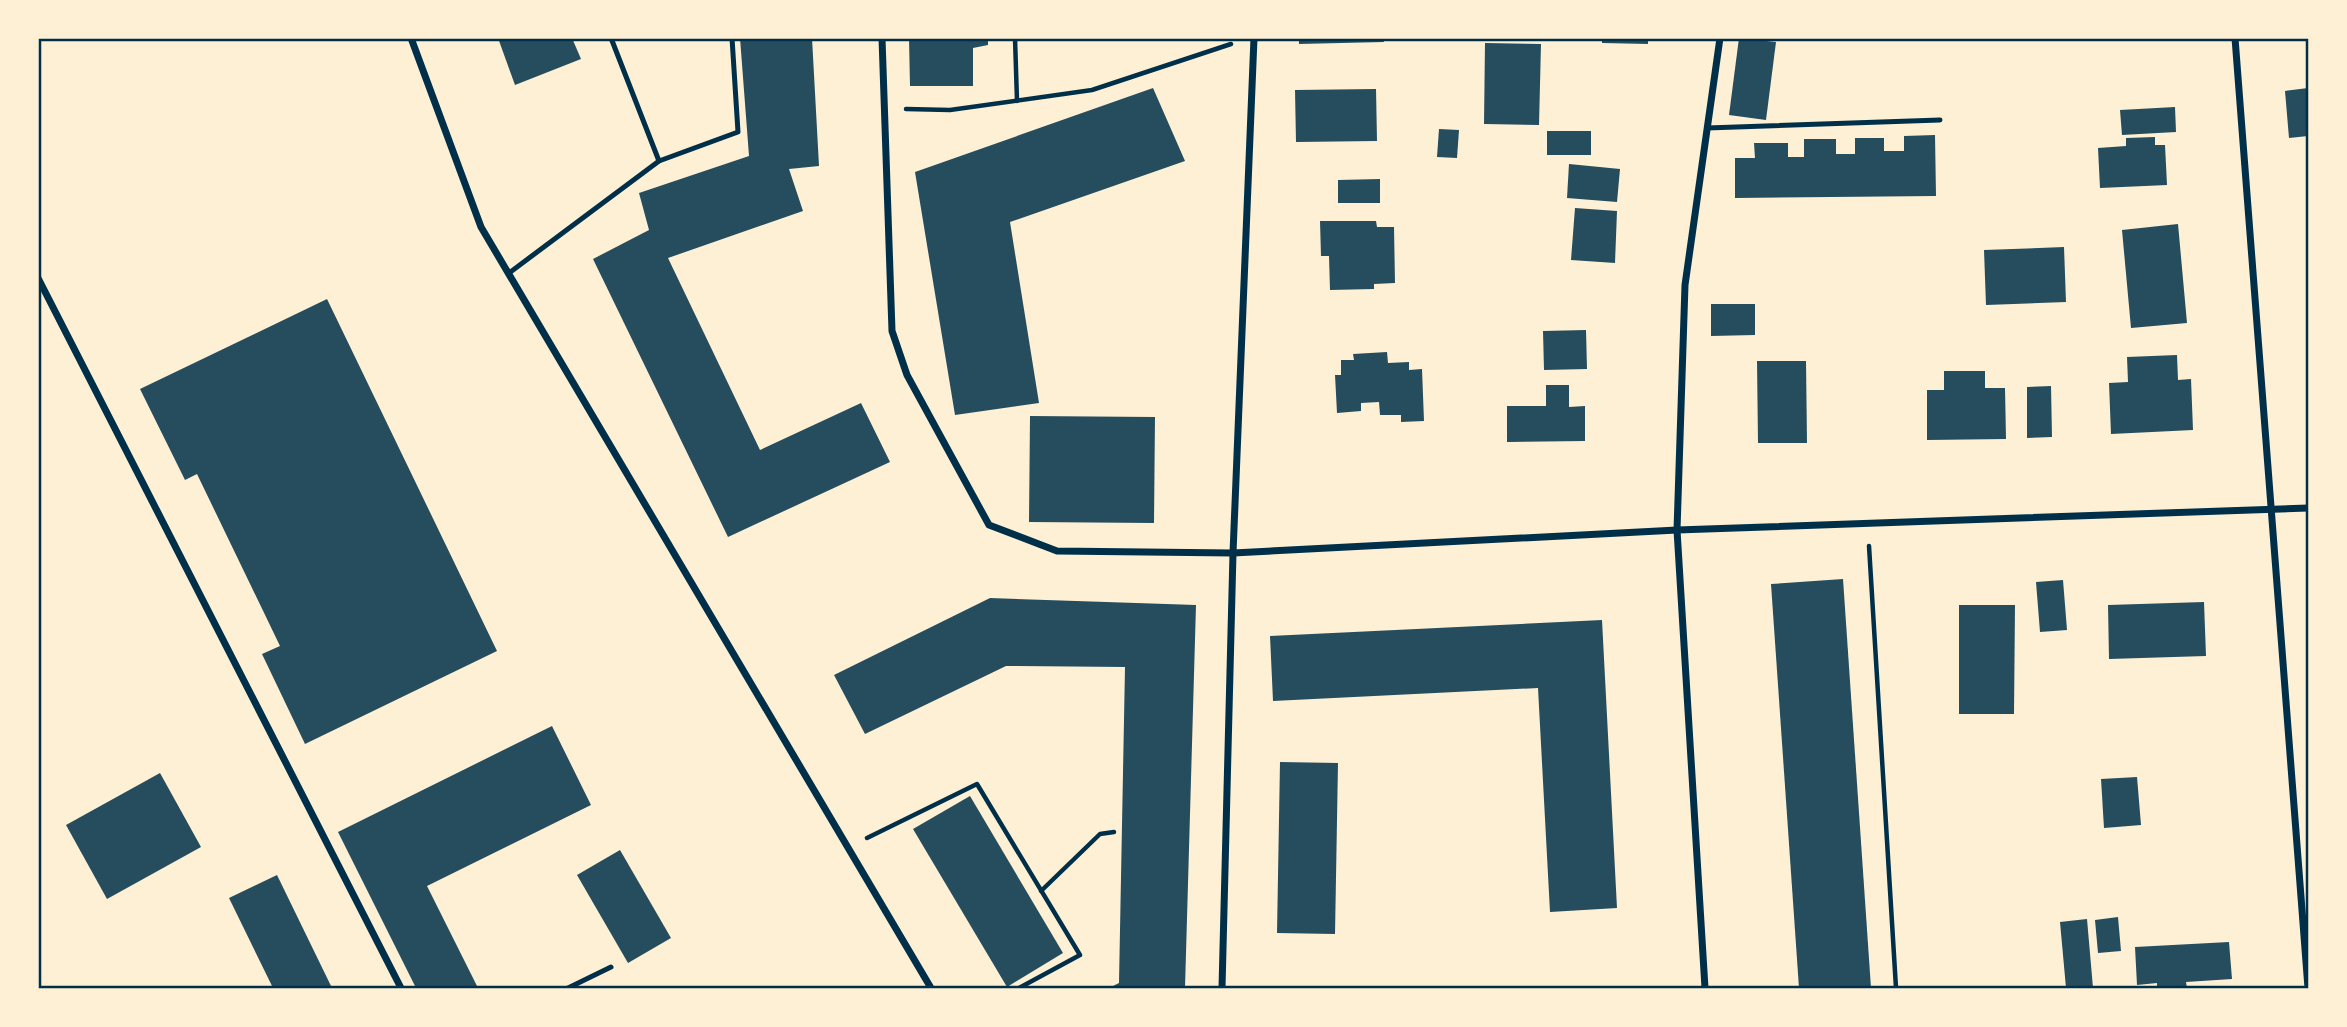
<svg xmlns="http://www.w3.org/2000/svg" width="2347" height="1027" viewBox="0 0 2347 1027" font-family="'Exo 2',sans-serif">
	<rect width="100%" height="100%" fill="#fdf0d5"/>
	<!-- building -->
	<g fill="#264d5e">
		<polygon points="498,38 572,38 581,59 515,85"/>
		<polygon points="740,38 812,38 819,166 789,169 803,211 668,258 760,450 861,403 890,462 728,537 593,259 649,230 639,193 749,156"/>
		<polygon points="909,38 988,38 988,45 973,48 973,86 910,86"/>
		<polygon points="1299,38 1383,38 1384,42 1299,44"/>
		<polygon points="1602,38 1648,38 1648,44 1602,43"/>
		<polygon points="1739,38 1776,42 1766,120 1729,115"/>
		<polygon points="1485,43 1541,44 1539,125 1484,124"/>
		<polygon points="1153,88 1185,161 1010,222 1039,403 955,415 915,172"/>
		<polygon points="2308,88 2308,136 2289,138 2285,91"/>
		<polygon points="1376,89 1377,141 1296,142 1295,90"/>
		<polygon points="2175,107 2176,132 2122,135 2120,110"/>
		<polygon points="1439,129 1459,130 1457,158 1437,157"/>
		<rect x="1547" y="131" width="44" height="24"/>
		<polygon points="1935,135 1936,196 1735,198 1735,158 1755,158 1754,143 1788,143 1788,157 1804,157 1804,139 1836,139 1836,154 1855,154 1855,138 1884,138 1884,151 1904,151 1904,136"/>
		<polygon points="2155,137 2155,145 2165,145 2167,185 2100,188 2098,148 2126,146 2126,138"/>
		<polygon points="1569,164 1620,169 1617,202 1567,198"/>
		<polygon points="1380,179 1380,203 1338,203 1338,180"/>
		<polygon points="1575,208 1617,211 1615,263 1571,260"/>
		<polygon points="1320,221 1376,221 1377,227 1394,227 1395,283 1374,284 1374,289 1330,290 1329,256 1321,256"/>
		<polygon points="2178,224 2187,323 2131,328 2122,230"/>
		<polygon points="2064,247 2066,302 1986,305 1984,250"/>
		<polygon points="327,299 497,651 305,744 262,654 280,646 197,474 185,480 140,389"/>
		<polygon points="1711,304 1755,304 1755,335 1711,336"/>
		<polygon points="1586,330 1587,369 1544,370 1543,331"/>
		<polygon points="1387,352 1388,363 1409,362 1409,370 1422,369 1424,421 1401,422 1401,415 1380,415 1379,402 1361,403 1361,411 1337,413 1335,375 1341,375 1341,360 1354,360 1353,354"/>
		<polygon points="2177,355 2178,380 2191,379 2193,430 2111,434 2109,383 2128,382 2127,357"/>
		<polygon points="1757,361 1806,361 1807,443 1758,443"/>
		<polygon points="1944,371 1985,371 1985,388 2005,388 2006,439 1927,440 1927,390 1944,390"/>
		<polygon points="1546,385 1569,385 1569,407 1585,406 1585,441 1507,442 1507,406 1546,406"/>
		<polygon points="2051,386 2052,437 2027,438 2027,387"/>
		<polygon points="1030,416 1155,417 1154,523 1029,522"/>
		<polygon points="1843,579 1871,988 1799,988 1771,584"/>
		<polygon points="2063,580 2067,630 2040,632 2036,582"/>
		<polygon points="990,598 1196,605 1185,988 1109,988 1119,983 1125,667 1006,666 865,734 834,675"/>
		<polygon points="2204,602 2206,656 2109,659 2108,605"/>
		<polygon points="1959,605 2015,605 2014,714 1959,714"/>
		<polygon points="1602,620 1617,908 1550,912 1538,688 1273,701 1270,636"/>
		<polygon points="552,726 591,805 427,886 478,988 416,988 338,832"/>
		<polygon points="1280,762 1338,763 1335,934 1277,933"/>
		<polygon points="160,773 201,847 107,899 66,825"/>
		<polygon points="2137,777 2141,825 2104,828 2101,779"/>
		<polygon points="970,796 1063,953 1007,987 913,829"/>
		<polygon points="620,850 671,938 628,963 577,875"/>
		<polygon points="277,875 332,988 273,988 229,898"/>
		<polygon points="2118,917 2121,951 2098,953 2095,920"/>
		<polygon points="2087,919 2093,988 2066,988 2060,922"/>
		<polygon points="2229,942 2232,979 2186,982 2187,988 2157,988 2157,983 2137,985 2135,947"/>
	</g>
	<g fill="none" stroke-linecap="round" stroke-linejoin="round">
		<!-- path -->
		<g stroke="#003049" stroke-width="4.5">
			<polyline points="1015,38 1017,101"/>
			<polyline points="906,109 950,110 1092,90 1231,44"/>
			<polyline points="1869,546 1896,988"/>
			<polyline points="867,838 977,784 1080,955 1019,988"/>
			<polyline points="1041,891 1100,834 1114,832"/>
		</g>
		<!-- service -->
		<g stroke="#003049" stroke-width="5">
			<polyline points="611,38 659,161"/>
			<polyline points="1707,128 1940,120"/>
			<polyline points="509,273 659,161 738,132 732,38"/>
			<polyline points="568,988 611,967"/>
		</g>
		<!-- minor -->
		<g stroke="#003049" stroke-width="7">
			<polyline points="411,38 481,227 931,988"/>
			<polyline points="882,38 892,331 907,375 989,525 1057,551 1233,553 1677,530 2308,508"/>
			<polyline points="2235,38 2308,988"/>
			<polyline points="38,278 401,988"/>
			<polyline points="1222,988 1233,553 1254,38"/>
			<polyline points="1705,988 1677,530 1685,285 1720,38"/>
		</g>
	</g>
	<!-- border -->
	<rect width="2347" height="1027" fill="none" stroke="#fdf0d5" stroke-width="80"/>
	<rect x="40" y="40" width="2267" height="947" fill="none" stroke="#003049" stroke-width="2.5"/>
</svg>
